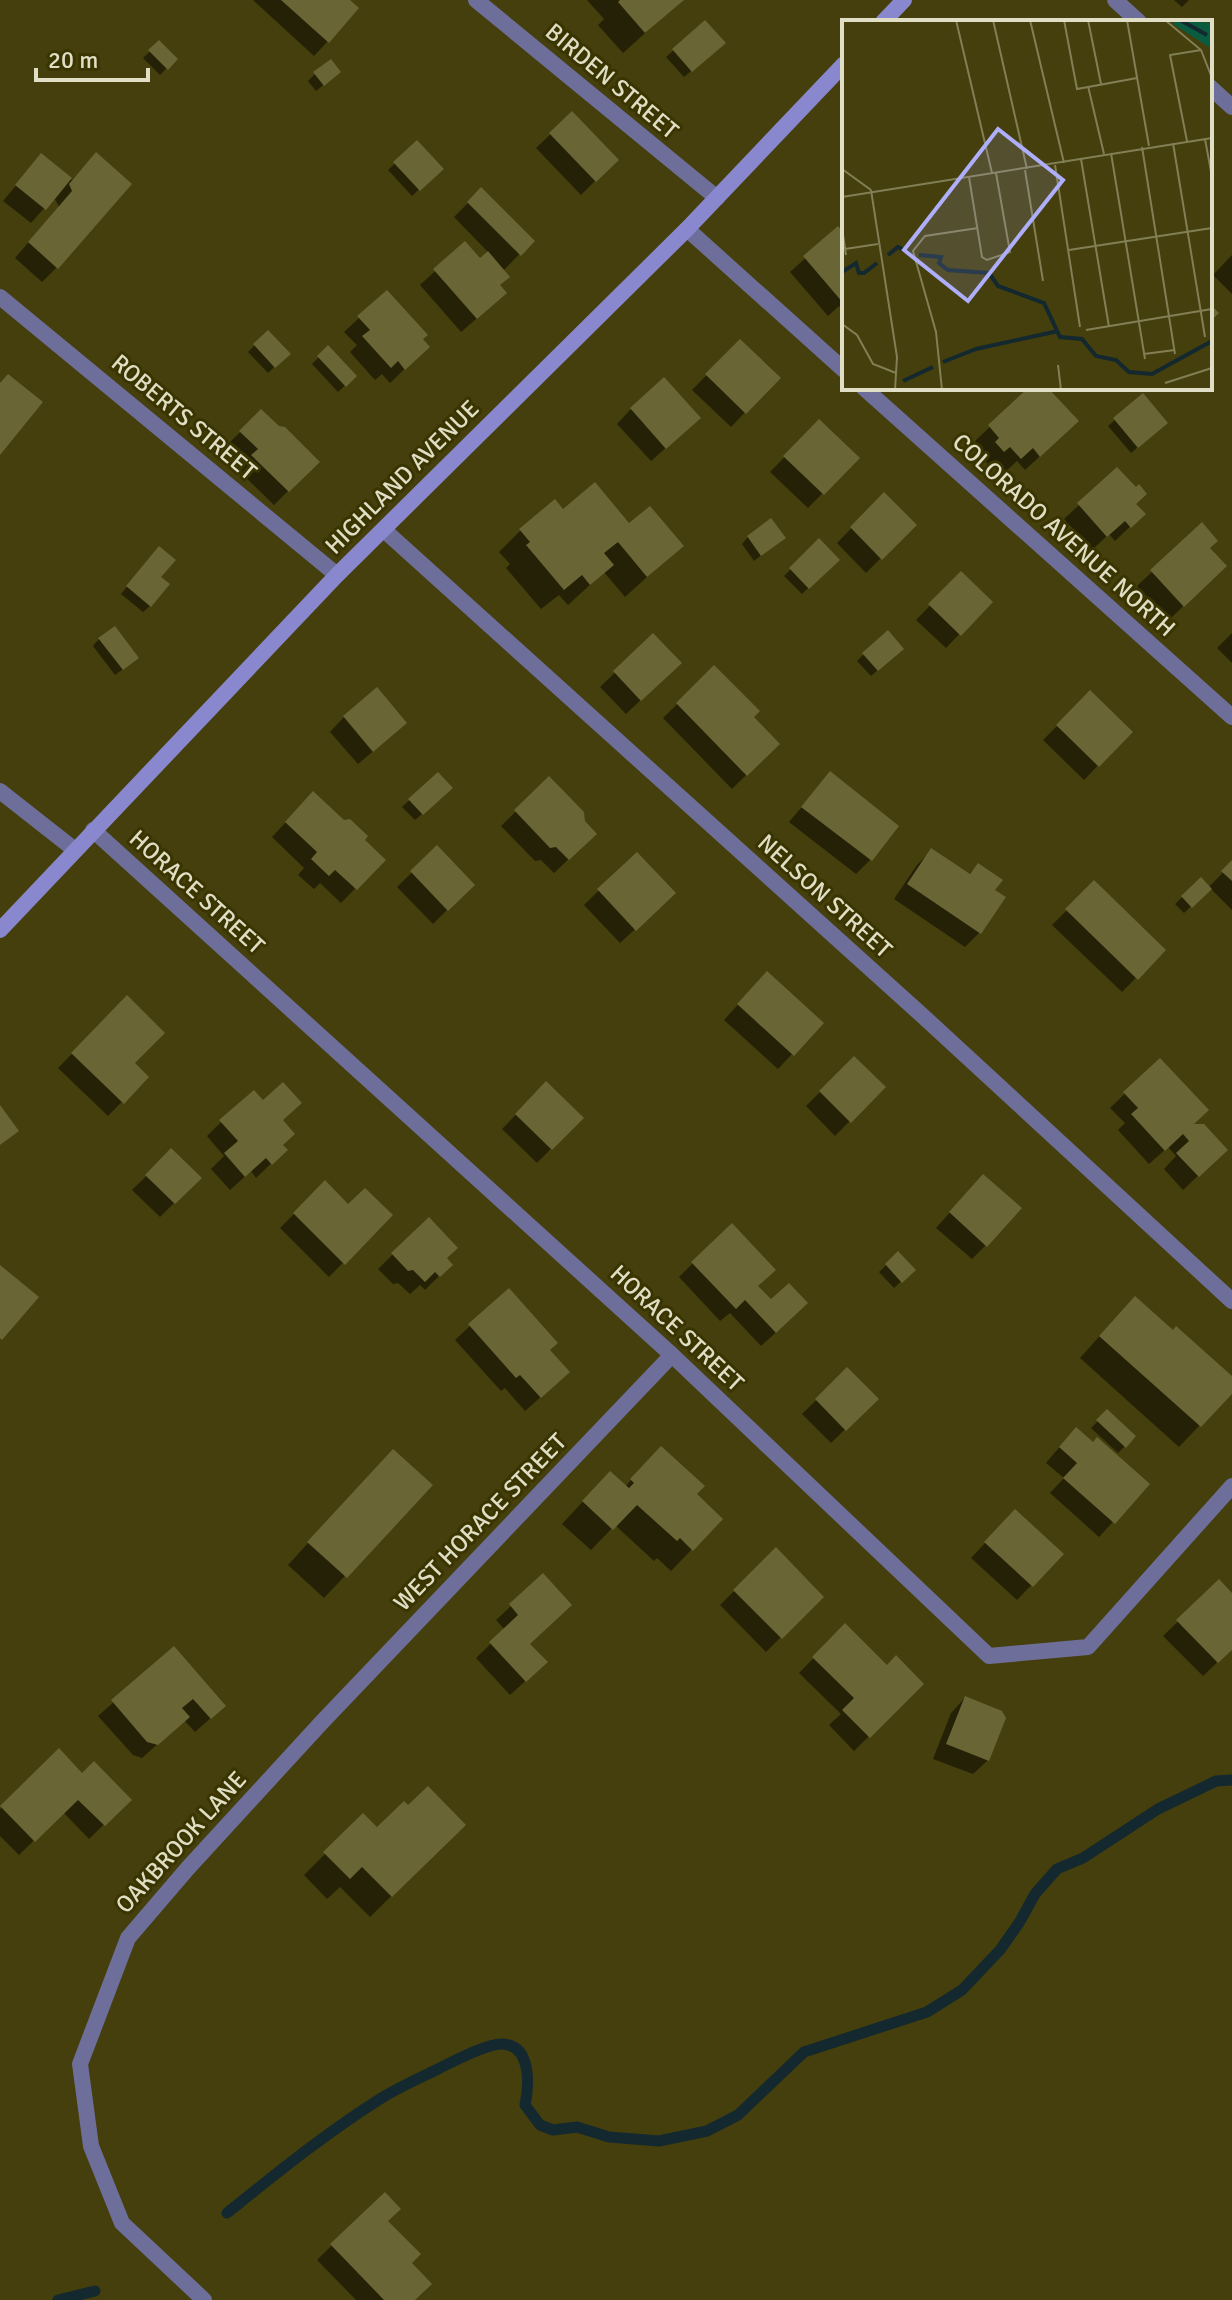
<svg xmlns="http://www.w3.org/2000/svg" width="1232" height="2300" viewBox="0 0 1232 2300" font-family="Signika,sans-serif">
	<rect width="100%" height="100%" fill="#443f0c"/>
	<!-- shadow -->
	<g fill="#0007">
		<polygon points="253,0 347,0 328,41 314,56"/>
		<polygon points="587,0 682,0 623,53 598,25 604,19"/>
		<polygon points="1174,0 1189,0 1182,7"/>
		<polygon points="705,23 716,50 684,77 666,57"/>
		<polygon points="159,43 175,59 160,75 143,58"/>
		<polygon points="315,74 332,78 316,91 308,81"/>
		<polygon points="572,114 616,160 581,195 536,148"/>
		<polygon points="417,143 441,168 412,196 388,170"/>
		<polygon points="41,156 72,180 82,169 57,267 42,282 15,258 59,207 54,197 31,223 3,201"/>
		<polygon points="481,190 532,241 503,271 490,307 461,332 420,285 465,244 480,261 489,253 454,217"/>
		<polygon points="838,229 844,236 844,312 839,306 828,316 790,272"/>
		<polygon points="1232,255 1232,294 1213,275"/>
		<polygon points="359,318 420,340 413,361 390,383 382,374 375,380 350,352 357,345 344,332"/>
		<polygon points="268,332 288,354 268,373 248,352"/>
		<polygon points="740,341 778,378 731,427 692,390"/>
		<polygon points="328,348 355,376 338,392 312,364"/>
		<polygon points="1031,388 1046,388 1062,436 1025,470 1017,461 1005,472 995,460 989,465 982,458 987,454 975,441"/>
		<polygon points="1143,396 1159,429 1131,453 1108,426"/>
		<polygon points="631,409 684,432 651,461 617,424"/>
		<polygon points="261,412 317,462 274,505 239,471 245,465 226,446"/>
		<polygon points="819,422 857,458 808,508 770,472"/>
		<polygon points="1117,470 1136,490 1134,504 1143,514 1115,541 1109,534 1092,550 1064,519"/>
		<polygon points="884,495 914,525 866,573 837,543"/>
		<polygon points="563,511 629,526 681,546 625,597 604,572 568,605 559,595 541,609 506,568 510,564 499,552 521,530"/>
		<polygon points="1202,525 1208,548 1210,580 1169,620 1137,586"/>
		<polygon points="748,537 783,538 754,561 742,544"/>
		<polygon points="819,541 837,560 802,594 784,576"/>
		<polygon points="153,555 159,578 150,606 143,612 121,594"/>
		<polygon points="961,574 990,602 946,648 916,620"/>
		<polygon points="1232,633 1232,663 1217,648"/>
		<polygon points="653,636 665,677 626,714 600,687"/>
		<polygon points="99,639 130,664 115,675 93,646"/>
		<polygon points="864,654 895,655 871,676 857,661"/>
		<polygon points="714,668 751,717 778,744 732,789 663,718"/>
		<polygon points="1090,693 1130,732 1084,780 1043,740"/>
		<polygon points="344,717 390,737 358,764 330,732"/>
		<polygon points="438,774 444,795 415,820 402,807"/>
		<polygon points="830,774 897,826 870,860 856,874 789,822"/>
		<polygon points="549,779 595,834 554,873 541,860 535,861 501,826"/>
		<polygon points="299,808 362,841 383,860 341,903 320,883 314,889 298,875 304,868 272,837"/>
		<polygon points="437,848 472,885 433,924 397,887"/>
		<polygon points="932,850 968,875 978,865 993,891 1003,897 979,933 965,947 894,899 917,865"/>
		<polygon points="636,854 659,907 620,943 584,905"/>
		<polygon points="1232,863 1232,910 1210,888 1184,913 1175,904 1200,880 1208,888"/>
		<polygon points="1094,883 1163,950 1122,992 1052,925"/>
		<polygon points="753,988 821,1023 778,1069 724,1020"/>
		<polygon points="127,998 132,1063 146,1077 108,1116 58,1068"/>
		<polygon points="854,1058 883,1087 835,1136 806,1106"/>
		<polygon points="1160,1060 1190,1126 1225,1150 1183,1190 1164,1169 1176,1156 1168,1147 1149,1164 1118,1130 1125,1123 1110,1108"/>
		<polygon points="546,1084 581,1118 537,1163 502,1129"/>
		<polygon points="281,1121 281,1145 285,1150 256,1178 251,1171 230,1190 211,1169 224,1156 207,1136 221,1122"/>
		<polygon points="172,1151 199,1178 160,1217 132,1190"/>
		<polygon points="325,1183 348,1207 390,1215 329,1277 280,1228"/>
		<polygon points="969,1191 986,1245 972,1259 936,1228"/>
		<polygon points="428,1220 445,1259 450,1265 425,1290 420,1285 410,1294 398,1283 393,1284 378,1269"/>
		<polygon points="898,1254 913,1270 894,1288 879,1272"/>
		<polygon points="693,1263 756,1287 792,1318 761,1346 730,1313 720,1321 679,1277"/>
		<polygon points="1114,1320 1232,1379 1232,1391 1179,1447 1080,1358"/>
		<polygon points="470,1326 548,1351 553,1386 525,1411 505,1388 501,1391 455,1340"/>
		<polygon points="847,1370 876,1399 831,1443 802,1414"/>
		<polygon points="1107,1412 1125,1446 1118,1453 1091,1428"/>
		<polygon points="1062,1444 1147,1485 1099,1537 1050,1493 1064,1478 1046,1463"/>
		<polygon points="640,1470 694,1494 692,1549 671,1571 657,1558 654,1561 615,1525 591,1550 562,1524 589,1495 625,1487"/>
		<polygon points="372,1473 430,1486 324,1598 288,1565"/>
		<polygon points="1001,1526 1061,1554 1017,1600 971,1558"/>
		<polygon points="776,1550 821,1597 766,1652 720,1605"/>
		<polygon points="543,1576 528,1644 531,1676 510,1695 476,1658 505,1630 496,1620"/>
		<polygon points="1219,1582 1232,1596 1232,1648 1203,1676 1163,1636"/>
		<polygon points="845,1626 887,1667 922,1684 854,1751 829,1725 841,1714 799,1673"/>
		<polygon points="174,1649 224,1706 195,1732 184,1720 142,1758 133,1755 98,1716"/>
		<polygon points="965,1698 988,1760 973,1774 933,1759 951,1713"/>
		<polygon points="59,1751 82,1776 129,1800 89,1839 63,1812 19,1855 0,1836 0,1809"/>
		<polygon points="407,1808 463,1825 370,1917 340,1887 327,1899 304,1875 363,1816 377,1830"/>
		<polygon points="384,2194 386,2221 409,2263 413,2300 356,2300 317,2260"/>
	</g>
	<g fill="none" stroke-linecap="round" stroke-linejoin="round">
		<!-- stream -->
		<g stroke="#13282f" stroke-width="11">
			<path d="M227 2213C277 2173 326 2133 380 2099 399 2087 420 2078 440 2068 454 2061 488 2043 503 2044 532 2046 529 2086 525 2105L540 2125 553 2130 577 2127 609 2137 659 2141 707 2131 738 2115 804 2052 927 2012 962 1990 1000 1950 1019 1923 1035 1894 1057 1869 1083 1858 1158 1809 1216 1781 1232 1780"/>
			<polyline points="58,2300 95,2291"/>
		</g>
	</g>
	<!-- building -->
	<g fill="#6a6535">
		<polygon points="281,0 350,0 359,8 329,43"/>
		<polygon points="620,0 684,0 645,33 618,2"/>
		<polygon points="705,20 726,43 692,72 672,49"/>
		<polygon points="159,40 178,59 168,70 148,50"/>
		<polygon points="331,59 341,72 324,86 313,72"/>
		<polygon points="572,111 619,160 596,182 549,133"/>
		<polygon points="417,140 444,169 420,191 393,162"/>
		<polygon points="96,152 132,184 58,269 28,242 72,191 69,184"/>
		<polygon points="41,153 72,178 46,210 15,185"/>
		<polygon points="481,187 535,241 521,256 467,202"/>
		<polygon points="838,226 844,233 844,304 803,256"/>
		<polygon points="465,241 480,258 488,251 510,277 500,285 507,293 477,319 433,269"/>
		<polygon points="387,290 428,335 423,339 430,347 405,370 398,361 391,368 362,336 370,330 357,316"/>
		<polygon points="1210,304 1219,313 1210,322"/>
		<polygon points="268,330 291,354 275,368 253,344"/>
		<polygon points="740,339 781,378 746,414 705,374"/>
		<polygon points="328,345 357,376 346,387 317,356"/>
		<polygon points="8,374 43,402 0,455 0,383"/>
		<polygon points="664,377 701,418 666,449 630,408"/>
		<polygon points="1028,388 1048,388 1079,421 1040,457 1033,448 1021,459 1010,447 1004,452 995,442 999,438 988,425"/>
		<polygon points="1143,393 1168,423 1138,448 1113,418"/>
		<polygon points="261,409 279,426 285,427 320,462 289,492 251,455 258,449 239,431"/>
		<polygon points="819,419 860,458 824,495 783,456"/>
		<polygon points="1117,467 1136,487 1139,484 1147,494 1136,504 1146,514 1131,528 1125,521 1107,537 1077,503"/>
		<polygon points="595,482 629,523 650,506 684,546 647,577 618,542 604,553 614,565 590,585 582,575 564,590 526,545 530,542 519,529 555,499 563,509"/>
		<polygon points="884,492 917,525 882,560 850,527"/>
		<polygon points="771,518 786,538 761,556 747,536"/>
		<polygon points="1202,522 1218,541 1210,548 1227,566 1184,607 1150,570"/>
		<polygon points="819,538 840,560 809,589 789,568"/>
		<polygon points="159,546 176,560 161,577 170,584 151,607 126,586"/>
		<polygon points="961,571 993,602 961,636 928,604"/>
		<polygon points="115,626 139,658 123,670 98,638"/>
		<polygon points="888,630 904,649 878,671 862,653"/>
		<polygon points="653,633 682,663 641,701 613,671"/>
		<polygon points="714,665 760,711 754,717 780,744 747,776 676,703"/>
		<polygon points="377,687 407,723 373,752 343,716"/>
		<polygon points="1090,690 1133,732 1099,767 1056,725"/>
		<polygon points="830,771 899,826 872,861 801,807"/>
		<polygon points="438,772 453,788 423,815 408,799"/>
		<polygon points="549,776 584,812 585,821 597,834 569,860 556,847 550,848 514,810"/>
		<polygon points="313,791 344,820 350,819 368,836 365,840 386,860 357,890 335,870 329,876 311,859 317,852 285,822"/>
		<polygon points="437,845 475,885 448,911 410,871"/>
		<polygon points="931,848 970,874 978,863 1003,880 995,890 1006,897 981,934 907,884"/>
		<polygon points="637,852 676,893 636,931 597,889"/>
		<polygon points="1232,860 1232,881 1221,871"/>
		<polygon points="1201,877 1212,889 1192,908 1181,896"/>
		<polygon points="1094,880 1166,950 1138,980 1065,909"/>
		<polygon points="767,971 824,1023 794,1056 737,1004"/>
		<polygon points="127,995 165,1033 135,1063 149,1077 124,1104 71,1053"/>
		<polygon points="854,1056 886,1087 851,1123 819,1091"/>
		<polygon points="1160,1058 1209,1110 1194,1124 1204,1124 1228,1150 1199,1177 1176,1153 1189,1141 1183,1134 1165,1151 1131,1114 1138,1108 1123,1092"/>
		<polygon points="546,1081 584,1118 552,1150 515,1114"/>
		<polygon points="283,1082 302,1103 283,1120 295,1134 283,1145 288,1150 272,1165 266,1158 245,1177 224,1153 238,1141 219,1120 254,1090 263,1100"/>
		<polygon points="0,1105 19,1131 0,1145"/>
		<polygon points="171,1148 202,1178 175,1204 145,1175"/>
		<polygon points="983,1174 1022,1208 987,1247 949,1212"/>
		<polygon points="325,1180 348,1204 365,1188 393,1215 345,1265 293,1213"/>
		<polygon points="429,1217 458,1248 447,1258 453,1265 440,1277 435,1272 425,1282 413,1270 408,1271 391,1253"/>
		<polygon points="732,1223 776,1270 758,1286 771,1299 789,1283 808,1303 776,1333 745,1300 736,1309 691,1262"/>
		<polygon points="898,1251 916,1270 902,1283 885,1264"/>
		<polygon points="0,1265 39,1297 2,1340 0,1338"/>
		<polygon points="509,1288 558,1343 550,1350 570,1372 541,1398 520,1375 516,1378 468,1324"/>
		<polygon points="1135,1296 1173,1330 1176,1326 1232,1376 1232,1394 1201,1427 1099,1336"/>
		<polygon points="847,1367 879,1399 846,1431 815,1399"/>
		<polygon points="1107,1409 1136,1436 1126,1448 1096,1420"/>
		<polygon points="1076,1427 1093,1442 1097,1437 1150,1484 1115,1524 1063,1478 1077,1463 1059,1447"/>
		<polygon points="661,1446 705,1486 697,1494 723,1519 693,1551 680,1538 677,1541 637,1505 613,1530 582,1501 610,1471 629,1488 634,1483 630,1479"/>
		<polygon points="393,1449 433,1485 347,1578 307,1542"/>
		<polygon points="1015,1509 1064,1554 1033,1587 984,1542"/>
		<polygon points="776,1547 824,1597 782,1639 733,1590"/>
		<polygon points="543,1573 572,1605 530,1644 548,1662 526,1682 489,1642 518,1615 509,1604"/>
		<polygon points="1219,1579 1232,1593 1232,1650 1218,1663 1176,1620"/>
		<polygon points="845,1623 887,1665 896,1655 924,1684 870,1738 842,1710 854,1698 812,1657"/>
		<polygon points="174,1646 226,1706 211,1719 193,1699 182,1708 190,1717 158,1745 147,1742 111,1700"/>
		<polygon points="965,1696 1002,1711 1006,1718 989,1761 946,1744"/>
		<polygon points="59,1748 82,1773 94,1761 132,1800 105,1826 78,1800 35,1842 0,1806"/>
		<polygon points="428,1786 466,1825 392,1897 362,1867 350,1879 323,1852 363,1813 377,1827 404,1801 408,1805"/>
		<polygon points="385,2192 401,2209 388,2221 421,2254 412,2263 432,2284 415,2300 384,2300 330,2244"/>
	</g>
	<g fill="none" stroke-linecap="round" stroke-linejoin="round">
		<!-- lane -->
		<polyline stroke="#6e6e9b" stroke-width="16" points="0,791 75,850"/>
		<!-- street -->
		<g stroke="#6e6e9b" stroke-width="16">
			<polyline points="476,0 717,198"/>
			<polyline points="1115,0 1139,22"/>
			<polyline points="1210,87 1232,107"/>
			<polyline points="687,229 844,370"/>
			<polyline points="0,297 337,575"/>
			<polyline points="864,388 1232,717"/>
			<polyline points="384,530 925,1018 1232,1301"/>
			<polyline points="93,830 672,1355 989,1656 1088,1647 1232,1486"/>
			<polyline points="204,2300 122,2223 91,2146 80,2064 128,1938 188,1868 322,1722 672,1355"/>
		</g>
		<!-- secondary -->
		<g stroke="#8988ce" stroke-width="16">
			<polyline points="883,22 904,0"/>
			<polyline points="0,930 337,575 687,229 844,64"/>
		</g>
	</g>
	<g text-anchor="middle" dominant-baseline="central" stroke-width="6" stroke-linejoin="round" paint-order="stroke">
		<!-- street labels -->
		<g font-size="24" fill="#e0dec5" stroke="#3a3500">
			<text transform="translate(612 81) rotate(40)">BIRDEN STREET</text>
			<text transform="translate(184 417) rotate(40)">ROBERTS STREET</text>
			<text transform="translate(402 477) rotate(-45)">HIGHLAND AVENUE</text>
			<text transform="translate(1064 535) rotate(42)">COLORADO AVENUE NORTH</text>
			<text transform="translate(197 892) rotate(42)">HORACE STREET</text>
			<text transform="translate(825 896) rotate(42)">NELSON STREET</text>
			<text transform="translate(677 1328) rotate(43)">HORACE STREET</text>
			<text transform="translate(480 1522) rotate(-46)">WEST HORACE STREET</text>
			<text transform="translate(181 1842) rotate(-48)">OAKBROOK LANE</text>
		</g>
	</g>
	<!-- overview -->
	<g transform="translate(842 20)">
		<rect width="370" height="370" fill="#443f0c"/>
		<path d="M335 0 370 3V29L331 4Z" fill="#0a5c41"/>
		<path fill="none" stroke="#13282f" stroke-width="4" d="M338 0 365 15M46 235 56 227 67 233M77 235 99 237 97 243 106 250 147 253 156 266 202 283 218 317 240 319 254 336 274 340 287 352 310 354 370 321M0 252 14 243 17 253H22L35 243M101 342 134 329 216 311M61 361 91 347"/>
		<path fill="none" stroke="#827f56" stroke-width="2" d="M114 0 150 153M151 0 185 149M188 0 222 143M222 0 235 69 295 58M246 0 259 64M285 0 307 126M323 0 359 30 370 58M246 66 262 134M363 119 370 157M345 121 328 35 359 30M331 123 363 317M300 127 333 334M269 133 303 339M239 139 267 307M213 145 238 307M0 149 29 170M183 150 201 261M127 157 140 237 145 240 168 232 154 153M29 170 55 337 53 370M0 177 370 118M0 208 4 235M3 229 36 224M227 230 370 208M0 304 15 315 31 344 54 353M244 310 370 289M302 334 333 330M216 345 219 370M323 363 370 348M100 370 94 312 71 231 83 216 136 208"/>
		<path fill="#aeaefa" fill-opacity="0.15" stroke="#aeaefa" stroke-width="4" d="M156 109 221 160 126 281 62 230Z"/>
		<rect width="370" height="370" fill="none" stroke="#e0dec5" stroke-width="4"/>
	</g>
	<!-- scale -->
	<path d="M36 68v12h112v-12" fill="none" stroke="#e0dec5" stroke-width="4"/>
	<text x="48" y="68" font-size="24" fill="#e0dec5" stroke="#3a3500" stroke-width="6" paint-order="stroke">20 m</text>
</svg>
